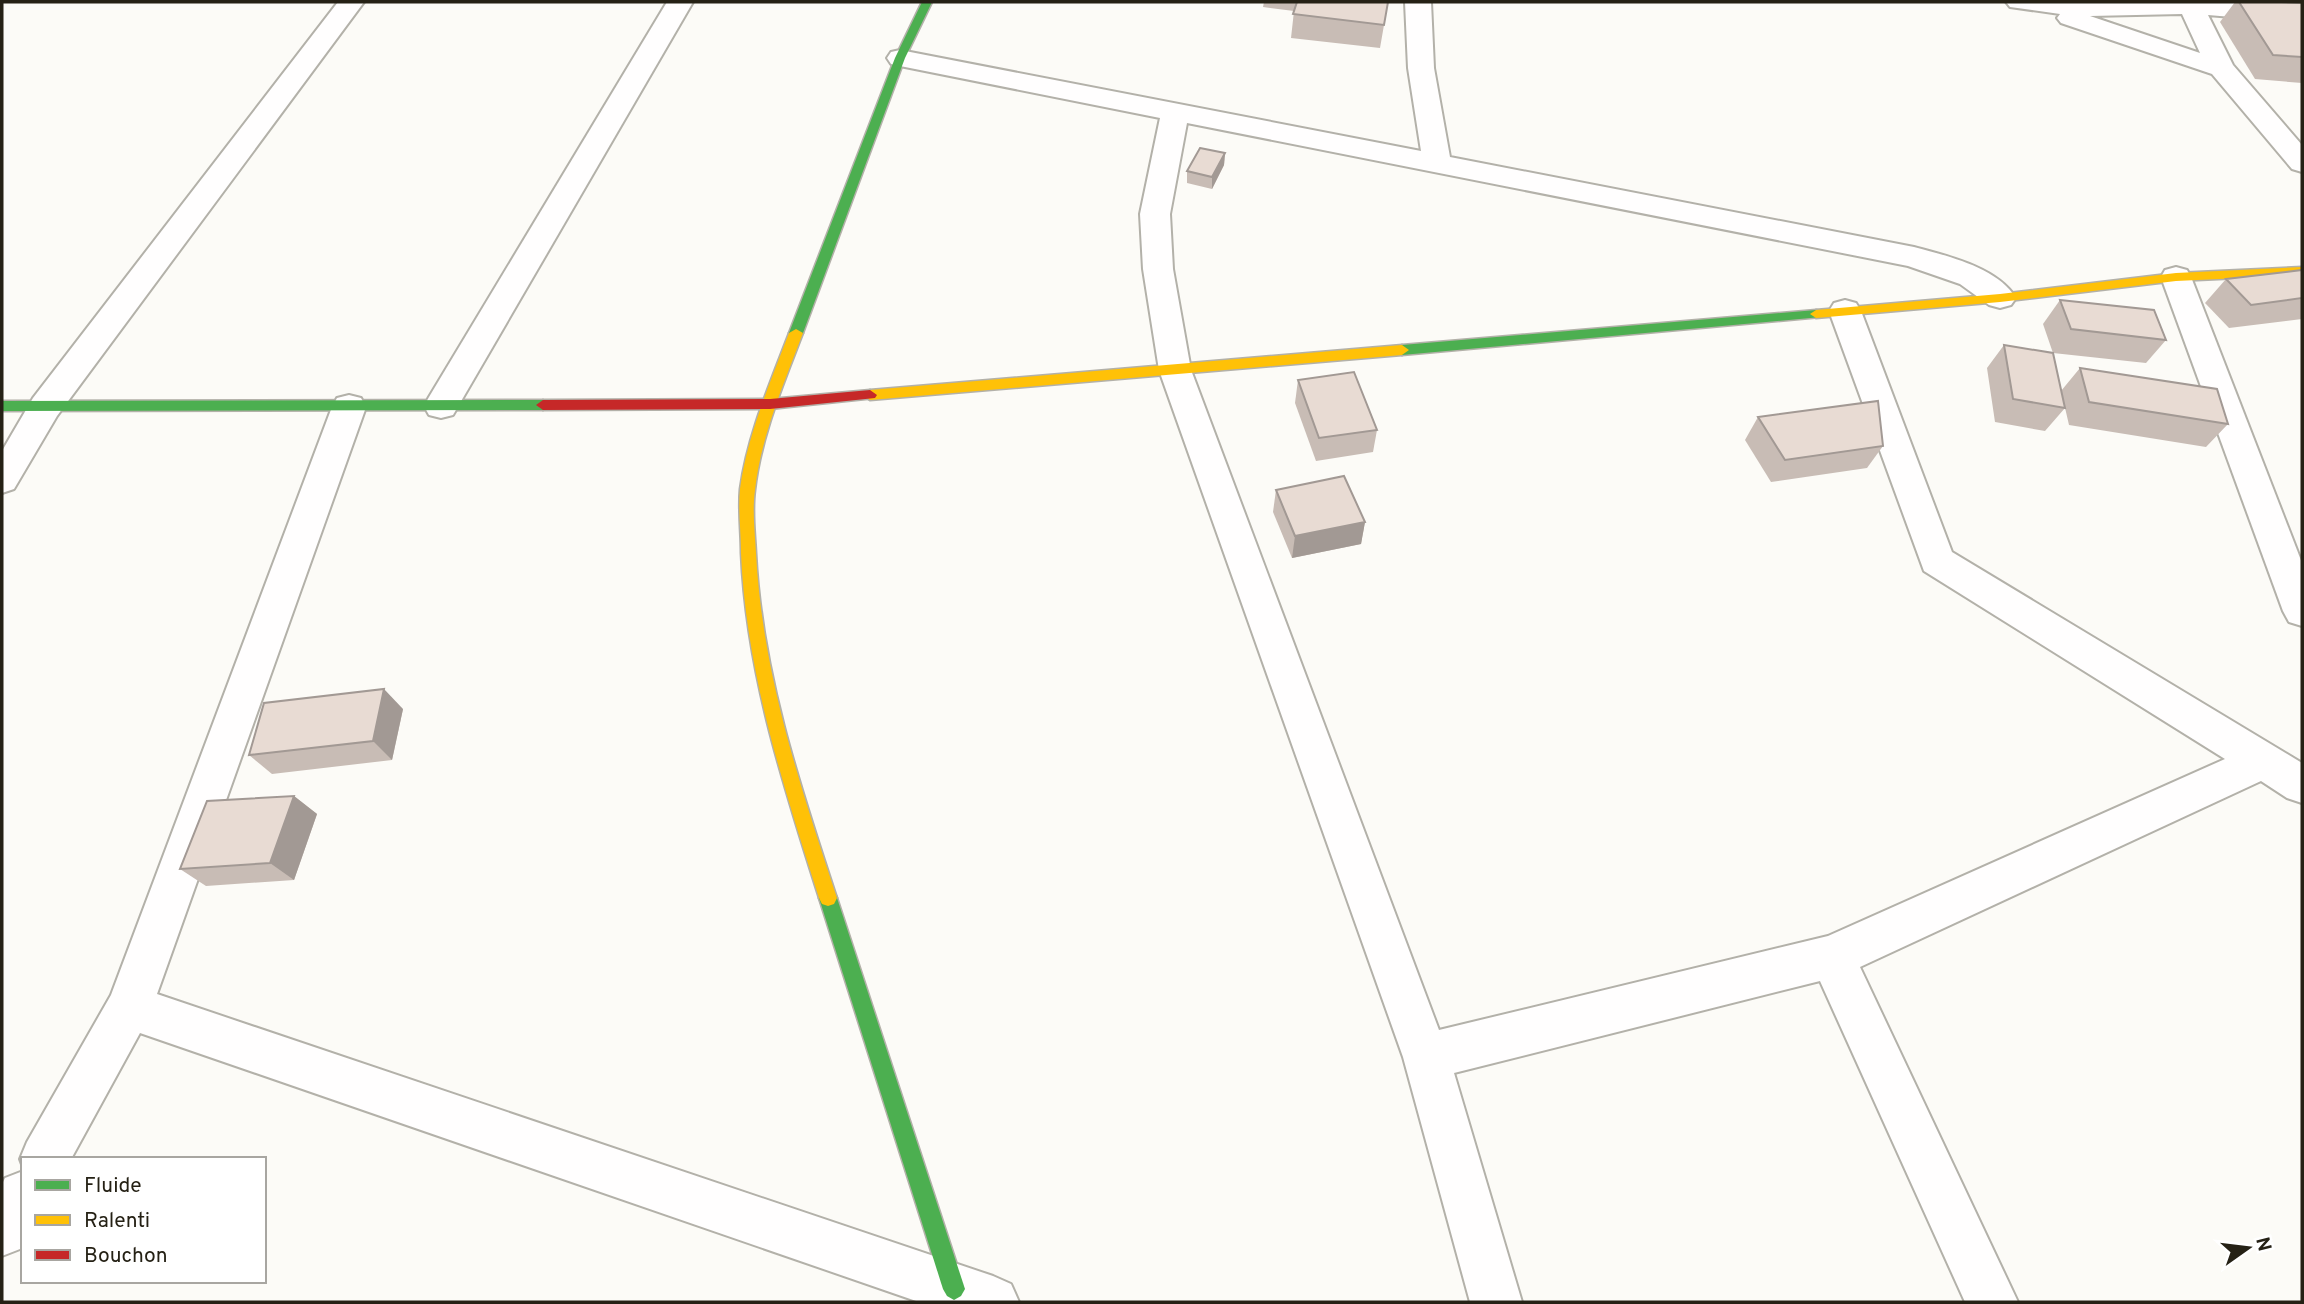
<svg xmlns="http://www.w3.org/2000/svg" width="2304" height="1304" viewBox="0 0 2304 1304" font-family="Overpass,sans-serif">
	<rect width="100%" height="100%" fill="#fcfbf7"/>
	<g fill="none" stroke-linecap="round" stroke-linejoin="round">
		<!-- street casing -->
		<g stroke="#b3b1a9" stroke-width="4">
			<g id="street">
				<polygon points="338,2 364,2 57,416 14,489 2,493 2,451 33,398"/>
				<polygon points="667,2 693,2 453,415 441,418 429,415 424,406 429,397"/>
				<path d="M1405 2H1431L1434 68 1450 157 1914 247C1947 256 1997 267 2016 298L2011 305 2000 308 1989 305 1960 284 1908 266 1187 123 1170 214 1173 269 1191 370 1439 1030 1828 936 2225 759 1924 571 1829 311 1834 303 1845 300 1856 303 1861 311 1952 552 2302 763V803L2287 798 2261 781 1860 967 2018 1302H1965L1820 981 1454 1073 1522 1302H1470L1403 1057 1159 370 1143 269 1140 214 1160 118 900 66 891 64 887 58 891 52 900 50 1421 151 1408 68Z"/>
				<path d="M2006 2H2232L2302 7V23L2208 15 2233 65 2302 145V172L2292 169 2212 74 2061 23 2057 18 2060 14 2010 7ZM2182 14 2200 53 2090 16Z"/>
				<polygon points="2176,267 2187,270 2191,277 2302,563 2302,626 2289,622 2283,611 2161,277 2165,270"/>
				<polygon points="349,395 361,398 366,407 157,994 993,1276 1011,1284 1019,1302 919,1302 140,1033 71,1159 23,1159 23,1167 20,1159 27,1142 111,995 332,407 337,398"/>
				<polygon points="23,1171 23,1244 20,1249 2,1256 2,1184 5,1178"/>
			</g>
		</g>
		<!-- fast casing -->
		<g stroke="#b3b1a9" stroke-width="3">
			<g id="fast">
				<polygon points="922,2 932,2 905,58 803,333 801,336 791,336 789,333 895,58"/>
				<polygon points="1816,310 1821,311 1821,317 1402,355 1395,350 1402,345"/>
				<polygon points="543,400 550,405 543,410 2,411 2,401"/>
				<polygon points="828,890 834,892 837,898 965,1289 961,1296 954,1300 947,1296 943,1289 819,898 822,892"/>
			</g>
		</g>
		<!-- slow casing -->
		<g stroke="#b3b1a9" stroke-width="3">
			<g id="slow">
				<polygon points="2302,267 2302,275 2176,281 2000,302 1816,318 1810,314 1816,310 2000,294 2176,273"/>
				<path d="M796 329 803 333C784 383 761 436 755 490 752 511 755 533 756 553 762 672 800 786 837 898L834 904 828 906 822 904 819 898C783 785 746 672 741 553 741 532 738 510 740 489 747 436 770 383 789 333Z"/>
				<polygon points="1402,345 1409,350 1402,355 870,400 863,395 870,390"/>
			</g>
		</g>
		<!-- jam casing -->
		<g stroke="#b3b1a9" stroke-width="3">
			<polygon id="jam" points="870,390 877,395 875,398 770,409 543,410 536,405 543,400 770,399"/>
		</g>
		<!-- street -->
		<use href="#street" fill="#fffefe" fill-rule="evenodd"/>
		<!-- fast -->
		<use href="#fast" fill="#4caf50" fill-rule="evenodd"/>
		<!-- slow -->
		<use href="#slow" fill="#ffc107" fill-rule="evenodd"/>
		<!-- jam -->
		<use href="#jam" fill="#c62828" fill-rule="evenodd"/>
	</g>
	<!-- wall -->
	<g fill="#c8bcb5">
		<polygon points="1264,2 1388,2 1380,48 1291,38 1294,11 1263,7"/>
		<polygon points="2235,2 2281,2 2302,3 2302,83 2255,79 2220,22"/>
		<polygon points="1225,153 1224,165 1212,189 1187,183 1187,171"/>
		<polygon points="2302,270 2302,319 2229,328 2205,303 2226,279"/>
		<polygon points="2060,300 2166,340 2146,363 2053,353 2043,324"/>
		<polygon points="2004,345 2061,391 2080,368 2228,424 2206,447 2069,425 2063,399 2065,408 2045,431 1995,422 1987,368"/>
		<polygon points="1298,380 1377,430 1373,452 1316,461 1295,403"/>
		<polygon points="1758,417 1883,446 1867,468 1771,482 1745,440"/>
		<polygon points="1276,490 1365,522 1361,544 1292,558 1273,512"/>
		<polygon points="403,709 392,760 272,774 249,755"/>
		<polygon points="294,796 317,814 294,880 206,886 180,869"/>
	</g>
	<!-- shaded-wall -->
	<g fill="#a29994">
		<polygon points="1225,153 1224,165 1212,189 1212,177"/>
		<polygon points="1365,522 1361,544 1292,558 1295,536"/>
		<polygon points="384,689 403,709 392,760 373,741"/>
		<polygon points="294,796 317,814 294,880 270,863"/>
	</g>
	<!-- building -->
	<g fill="#e8dbd3" stroke="#a29994" stroke-width="2">
		<polygon points="1297,2 1388,2 1384,25 1293,14"/>
		<polygon points="2239,2 2281,2 2302,3 2302,57 2273,55"/>
		<polygon points="1200,148 1225,153 1212,177 1187,171"/>
		<polygon points="2302,270 2302,298 2251,305 2226,279"/>
		<polygon points="2060,300 2154,310 2166,340 2071,329"/>
		<polygon points="2004,345 2053,353 2065,408 2013,399"/>
		<polygon points="2080,368 2217,389 2228,424 2089,402"/>
		<polygon points="1354,372 1377,430 1319,438 1298,380"/>
		<polygon points="1878,401 1883,446 1785,460 1758,417"/>
		<polygon points="1344,476 1365,522 1295,536 1276,490"/>
		<polygon points="384,689 373,741 249,755 264,703"/>
		<polygon points="294,796 270,863 180,869 207,801"/>
	</g>
	<!-- border -->
	<rect width="2304" height="1304" fill="none" stroke="#252115" stroke-width="7"/>
	<!-- legend -->
	<rect x="21" y="1157" width="245" height="126" fill="#ffffff" stroke="#a8a6a1" stroke-width="2"/>
	<rect x="35" y="1180" width="35" height="10" fill="#4caf50" stroke="#a8a6a1" stroke-width="2"/>
	<text x="84" y="1192" font-size="21" fill="#252115">Fluide</text>
	<rect x="35" y="1215" width="35" height="10" fill="#ffc107" stroke="#a8a6a1" stroke-width="2"/>
	<text x="84" y="1227" font-size="21" fill="#252115">Ralenti</text>
	<rect x="35" y="1250" width="35" height="10" fill="#c62828" stroke="#a8a6a1" stroke-width="2"/>
	<text x="84" y="1262" font-size="21" fill="#252115">Bouchon</text>
	<!-- north arrow -->
	<g transform="translate(2248 1248) rotate(76)" stroke="#ffffff" stroke-width="5" paint-order="stroke">
	<path d="M0-5L12 26L0 18L-12 26Z" fill="#252115"/>
	<text y="-10" font-size="19" font-weight="bold" text-anchor="middle" fill="#252115">N</text>
	</g>
</svg>
